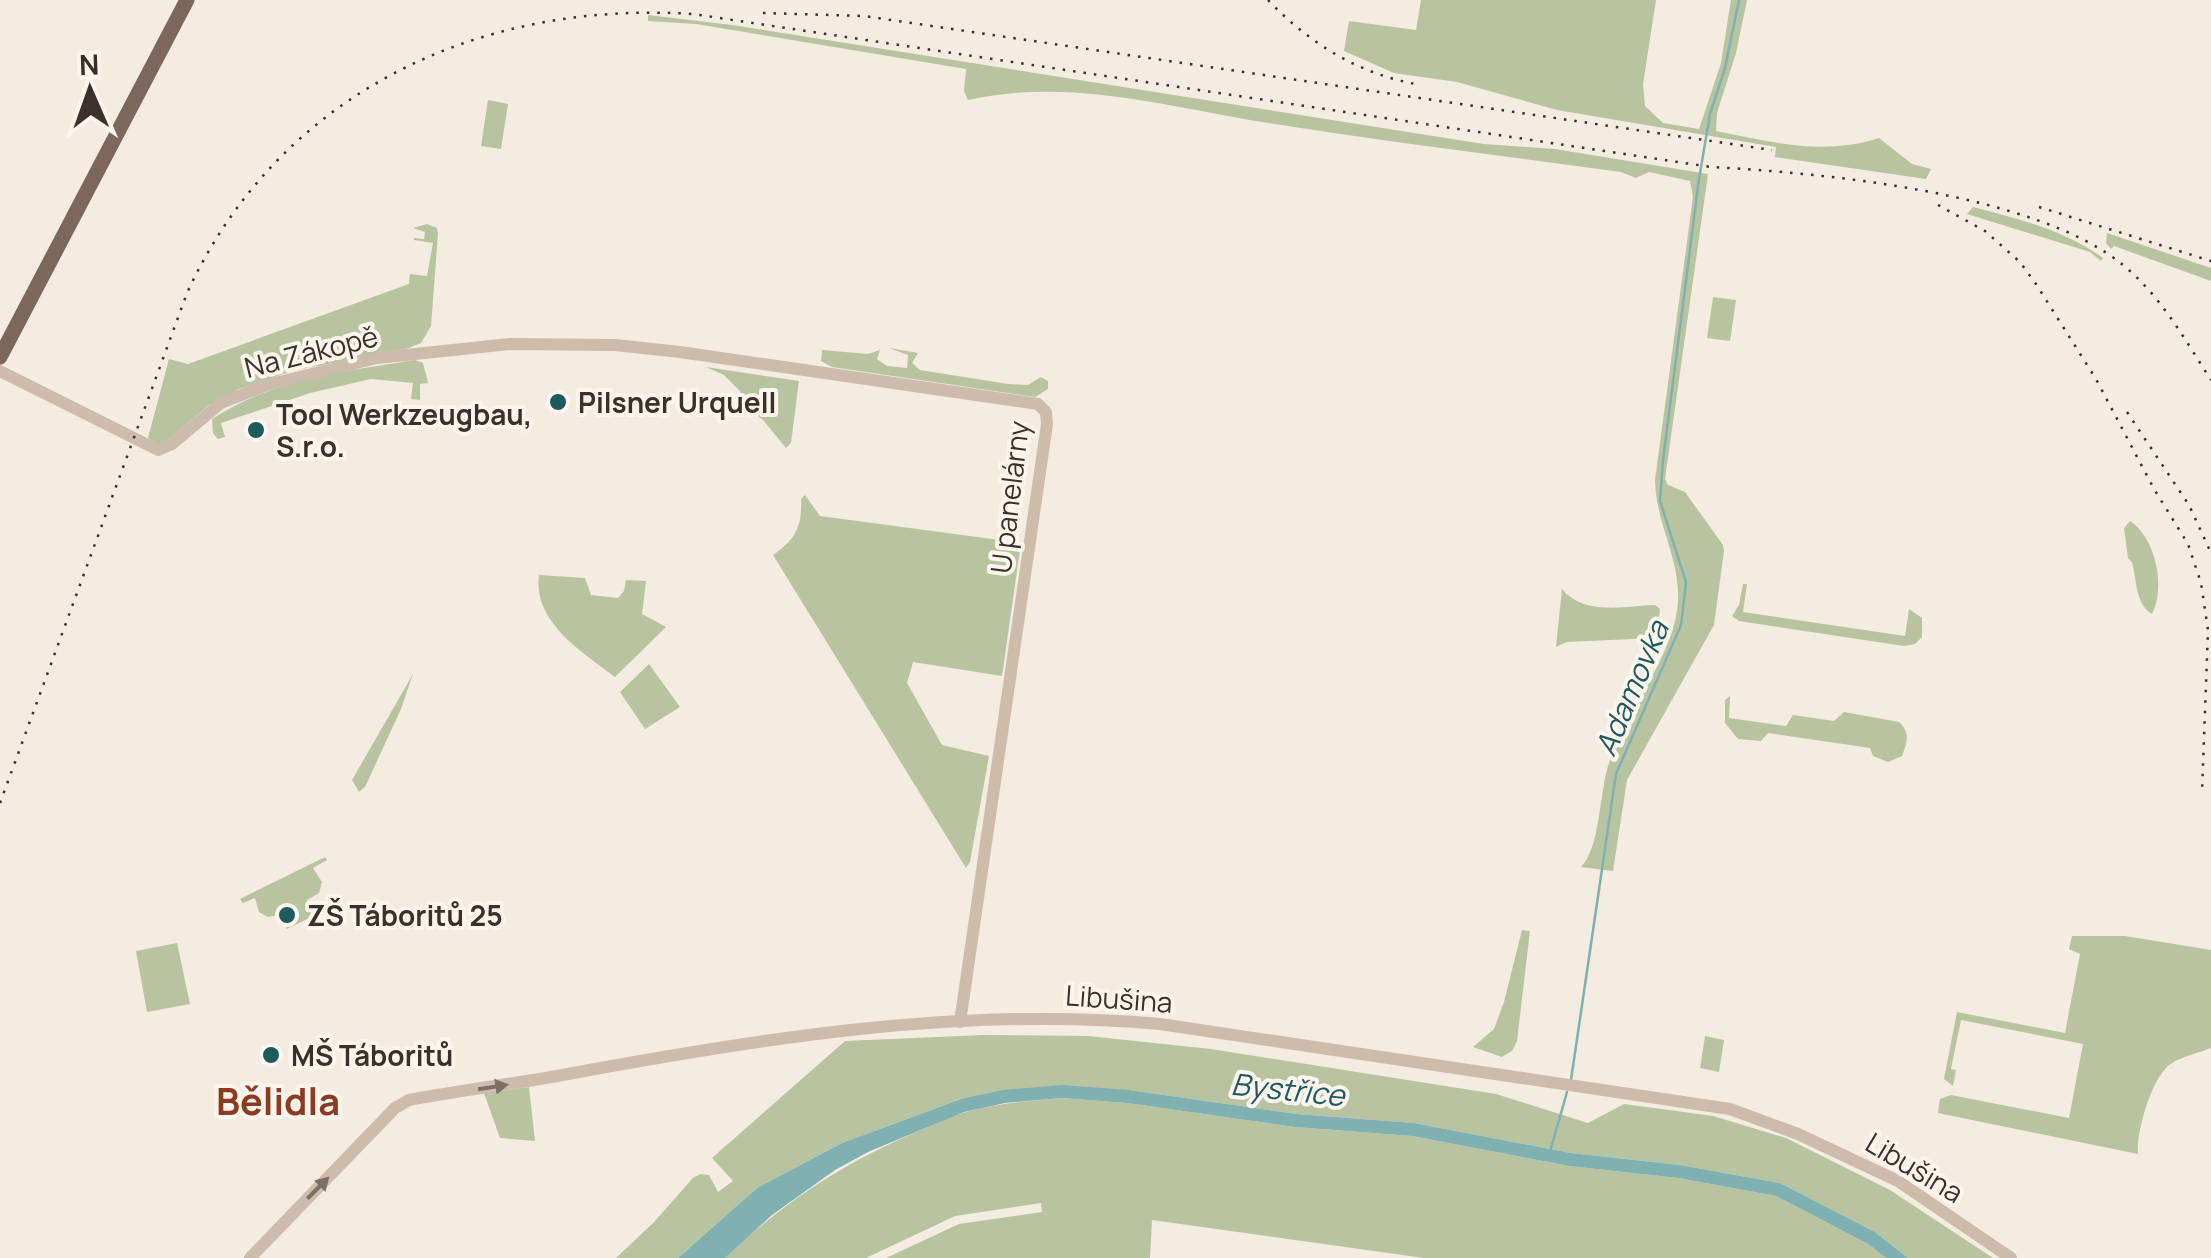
<svg xmlns="http://www.w3.org/2000/svg" width="2211" height="1258" viewBox="0 0 2211 1258" font-family="Manrope,sans-serif">
	<rect width="100%" height="100%" fill="#f4ebe1"/>
	<!-- green -->
	<g fill="#b8c4a0">
		<path d="M1421 0H1656L1643 84 1645 106 1663 123 1699 129 1721 63 1731 0H1747L1736 53 1717 113 1716 131C1771 142 1824 156 1879 138L1912 164 1931 169 1926 179 1775 157 1776 147 1557 110 1457 82 1394 73 1344 51 1349 21 1416 30Z"/>
		<path d="M648 15 732 25 1484 144 1555 149 1708 174 1665 479 1668 485 1685 492 1723 545 1724 551 1714 625 1627 780 1613 871 1581 867C1601 846 1599 792 1609 763 1626 712 1676 652 1678 601 1680 557 1656 525 1655 480L1693 197 1690 181 1649 172 1636 178 1621 172C1504 156 1385 142 1268 123 1169 107 1069 77 968 100L964 91 966 69 696 24 648 21Z"/>
		<polygon points="488,100 508,104 501,149 481,146"/>
		<path d="M1973 207C2019 219 2064 230 2103 258L2101 261 2090 252 1967 214Z"/>
		<polygon points="427,224 437,228 438,234 431,326 421,343 409,348 292,371 239,389 209,405 169,439 158,444 148,438 169,359 188,364 409,284 410,274 427,276 433,243 414,240 414,238 424,239 425,232 413,228"/>
		<polygon points="2107,233 2211,268 2211,281 2114,246 2111,249 2106,243"/>
		<polygon points="1713,297 1736,300 1730,341 1707,338"/>
		<polygon points="889,348 918,353 912,363 920,370 1008,384 1028,385 1041,377 1048,381 1048,389 1035,397 832,367 821,361 822,350 868,354 880,350 877,359 887,366 907,368 908,355"/>
		<path d="M415 360 423 363 428 383 420 384V400L411 399 413 383 371 379 310 393 221 423 225 437 218 439 213 433 212 419C271 380 346 371 415 360Z"/>
		<polygon points="706,367 799,381 791,443 786,448 763,420 746,406 740,391 724,375"/>
		<path d="M805 495 820 516 1021 543 1002 676 913 662 907 683 942 745 989 756 970 862 966 868 773 555C796 539 802 527 801 499Z"/>
		<path d="M2130 521C2156 538 2166 588 2152 614 2135 604 2137 580 2132 562L2128 558 2124 528Z"/>
		<path d="M539 575 585 578 591 595 618 598 624 591 626 580 646 581 642 614 666 627 615 677C581 651 533 622 539 575Z"/>
		<polygon points="1743,584 1747,584 1743,612 1905,636 1909,609 1922,618 1922,637 1915,644 1904,646 1739,621 1732,616 1739,605"/>
		<path d="M1562 589C1584 616 1624 606 1655 605L1660 609 1657 635 1655 638 1567 642 1556 647Z"/>
		<polygon points="649,664 680,707 645,729 620,692"/>
		<polygon points="413,674 401,709 365,787 359,792 352,780"/>
		<path d="M1730 696 1729 718 1786 726 1793 715 1834 721 1844 712 1899 722C1911 733 1907 743 1902 756L1888 762 1873 756 1870 748 1768 733 1761 741 1738 739 1725 723V700Z"/>
		<polygon points="325,857 327,860 313,868 322,882 319,893 307,900 315,915 287,929 279,915 268,917 259,912 255,898 243,903 240,899"/>
		<polygon points="1522,930 1530,931 1517,1041 1512,1051 1502,1057 1473,1047 1494,1029 1504,1002"/>
		<path d="M2072 936H2125L2211 950V1048C2199 1053 2183 1056 2172 1063 2152 1075 2136 1132 2138 1154L1938 1113 1940 1099 1951 1095 2069 1118 2083 1044 1961 1020 1951 1069 1956 1070 1953 1086 1944 1079 1957 1012 2065 1033 2080 954 2069 949Z"/>
		<polygon points="177,943 190,1004 147,1012 136,951"/>
		<polygon points="983,1035 1088,1036 1211,1049 1496,1094 1588,1123 1624,1104 1713,1116 1786,1138 1890,1190 1993,1258 1908,1258 1875,1232 1780,1183 1680,1165 1571,1153 1414,1123 1296,1114 1129,1090 961,1099 842,1143 757,1188 678,1258 616,1258 654,1222 693,1178 700,1174 709,1175 718,1192 733,1181 712,1158 845,1041"/>
		<polygon points="1705,1036 1724,1040 1719,1072 1700,1068"/>
		<polygon points="529,1087 535,1141 500,1138 484,1093"/>
		<path d="M1062 1098 1127 1103 1295 1127 1412 1136 1569 1166 1678 1178 1776 1196 1868 1244 1886 1258H1424L1152 1220 1150 1258H886L959 1224 1042 1212 1041 1203 955 1216 866 1258H725C782 1203 846 1161 919 1131 935 1124 952 1115 970 1111 1000 1103 1031 1101 1062 1098Z"/>
	</g>
	<!-- water -->
	<polygon fill="#7fb0b2" points="1062,1085 1129,1090 1296,1114 1414,1123 1571,1153 1680,1165 1780,1183 1875,1232 1908,1258 1886,1258 1868,1244 1776,1196 1678,1178 1569,1166 1412,1136 1295,1127 1127,1103 1062,1098 1005,1103 964,1112 868,1152 835,1170 772,1215 725,1258 678,1258 757,1188 842,1143 961,1099 1003,1090"/>
	<g fill="none" stroke-linecap="round" stroke-linejoin="round">
		<!-- stream -->
		<g stroke="#7fb0b2" stroke-width="2.5">
			<polyline points="1571,1080 1616,774 1681,625 1686,582 1660,501 1663,460 1699,179 1710,114 1725,68 1739,0"/>
			<polyline points="1550,1152 1567,1092"/>
		</g>
		<!-- minor -->
		<g stroke="#cdbbac" stroke-width="12">
			<polyline points="0,371 158,450 172,444 221,403 267,385 377,358 510,344 615,345 680,352 1038,404 1046,412 1047,424 960,1022"/>
			<path d="M250 1258 395 1108 409 1100C461 1090 515 1084 568 1074 762 1038 961 1006 1160 1024L1730 1109 1798 1134 1898 1181 2011 1258"/>
		</g>
		<!-- major -->
		<polyline stroke="#7d675c" stroke-width="15" points="0,357 187,0"/>
		<!-- rail -->
		<g stroke="#3b302b" stroke-width="2.5" stroke-dasharray="2.5 8" stroke-linecap="butt">
			<path d="M1268 0C1310 44 1360 75 1421 85"/>
			<polyline points="763,13 864,16 1772,150"/>
			<polyline points="1938,205 1985,231 2020,262 2036,284 2096,379 2154,489 2188,544 2201,583 2208,630 2202,792"/>
			<polyline points="2039,207 2211,261"/>
			<polyline points="2127,412 2189,505 2211,553"/>
			<path d="M0 803 187 293C278 95 476 0 693 14L1711 167C1824 173 2035 193 2123 265 2161 296 2185 340 2211 380"/>
		</g>
	</g>
	<!-- one-way arrows -->
	<defs><path id="oneway-solid" d="M-6-.8H1V-3.2L6.5 0L1 3.2V.8H-6Z" transform="scale(2.5)"/></defs>
	<g fill="#7d6f65">
		<use href="#oneway-solid" transform="translate(493 1087) rotate(-9)"/>
		<use href="#oneway-solid" transform="translate(318 1188) rotate(-45)"/>
	</g>
	<!-- markers -->
	<g fill="#1f5a5e" stroke="#fbf5ee" stroke-width="4">
		<circle cx="558" cy="402" r="10"/>
		<circle cx="256" cy="430" r="10"/>
		<circle cx="287" cy="915" r="10"/>
		<circle cx="271" cy="1055" r="10"/>
	</g>
	<g text-anchor="middle" dominant-baseline="central" stroke-width="8" stroke-linejoin="round" paint-order="stroke">
		<!-- street labels -->
		<g font-size="28" fill="#3b302b" stroke="#fbf5ee">
			<text transform="translate(311 351) rotate(-14)">Na Zákopě</text>
			<text transform="translate(1009 497) rotate(-83)">U panelárny</text>
			<text transform="translate(1119 998) rotate(4)">Libušina</text>
			<text transform="translate(1915 1167) rotate(31)">Libušina</text>
		</g>
		<!-- poi labels -->
		<g font-size="28" font-weight="bold" fill="#3b302b" stroke="#fbf5ee" text-anchor="start">
			<text x="578" y="402">Pilsner Urquell</text>
			<text x="276" y="414">Tool Werkzeugbau,<tspan x="276" dy="32">S.r.o.</tspan></text>
			<text x="307" y="915">ZŠ Táboritů 25</text>
			<text x="291" y="1055">MŠ Táboritů</text>
		</g>
		<!-- water labels -->
		<g font-size="30" font-style="italic" fill="#1f5a5e" stroke="#fbf5ee">
			<text transform="translate(1631 688) rotate(-67)">Adamovka</text>
			<text transform="translate(1288 1089) rotate(6)">Bystřice</text>
		</g>
		<!-- district labels -->
		<g font-size="38" font-weight="bold" fill="#8c3b22" stroke="#fbf5ee">
			<text x="278" y="1100">Bělidla</text>
		</g>
	</g>
	<!-- north arrow -->
	<g transform="translate(90 90) rotate(358)" stroke="#fbf5ee" stroke-width="8" paint-order="stroke">
	<path d="M0-8L18 38L0 25L-18 38Z" fill="#3b302b"/>
	<text y="-15" font-size="28" font-weight="bold" text-anchor="middle" fill="#3b302b">N</text>
	</g>
</svg>
